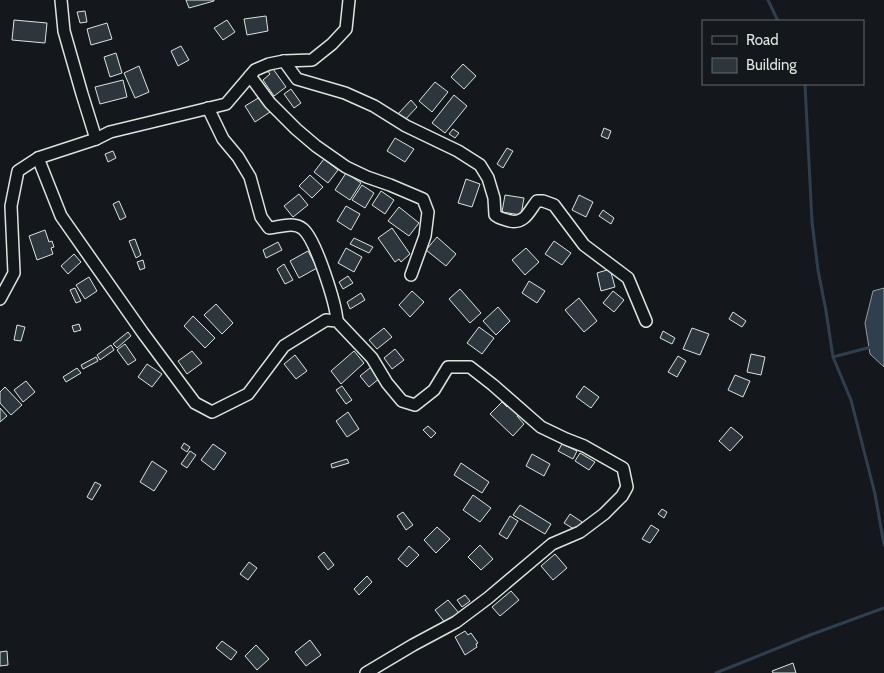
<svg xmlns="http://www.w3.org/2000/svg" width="884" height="673" viewBox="0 0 884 673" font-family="Cabin,sans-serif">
	<rect width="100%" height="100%" fill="#14181c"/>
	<!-- water -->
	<polygon fill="#2f3f4d" stroke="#939e99" points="884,288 884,367 870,354 865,323 873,291"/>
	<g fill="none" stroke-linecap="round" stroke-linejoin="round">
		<!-- stream -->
		<g stroke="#2f3f4d" stroke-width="3">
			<polyline points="768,0 778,21"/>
			<polyline points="805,84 812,222 818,270 826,311 833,357 851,400 875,494 884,545"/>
			<polyline points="833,357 871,347"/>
			<polyline points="716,673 810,635 884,608"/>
		</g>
	</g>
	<!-- building -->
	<g fill="#2c363c" stroke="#d8e6dc">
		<polygon points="186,0 214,0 214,1 189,8"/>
		<polygon points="85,11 87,22 80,23 77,12"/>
		<polygon points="266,16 268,31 247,35 244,19"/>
		<polygon points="14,20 47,23 45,43 12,40"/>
		<polygon points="227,20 235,32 223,40 214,28"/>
		<polygon points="107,23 112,39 91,45 87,29"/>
		<polygon points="181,46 189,60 178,66 171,51"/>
		<polygon points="116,53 122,73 110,77 104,57"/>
		<polygon points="463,64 476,76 464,89 451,77"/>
		<polygon points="139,66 149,92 135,98 124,73"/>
		<polygon points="271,66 286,87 274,96 263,80 270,74 266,69"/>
		<polygon points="123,80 127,97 100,104 95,87"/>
		<polygon points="435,82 448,92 432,112 419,101"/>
		<polygon points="291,89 301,103 294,108 284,94"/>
		<polygon points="454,95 467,106 445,133 432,123"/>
		<polygon points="260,97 270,112 255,122 245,106"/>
		<polygon points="411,100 417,107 403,122 397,115"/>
		<polygon points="604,128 611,131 608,139 601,136"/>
		<polygon points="453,129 459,133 455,138 449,134"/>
		<polygon points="395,138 414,149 405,162 387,151"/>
		<polygon points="507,148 513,151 503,168 497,164"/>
		<polygon points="113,151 116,158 108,162 105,154"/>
		<polygon points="324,159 338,170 328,183 314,172"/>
		<polygon points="346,173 361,183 350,200 335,190"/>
		<polygon points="310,175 323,187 312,198 299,186"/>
		<polygon points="466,179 480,184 472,207 458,203"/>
		<polygon points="362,185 374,193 365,208 352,200"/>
		<polygon points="381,191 394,200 385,214 372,205"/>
		<polygon points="299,194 308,205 293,217 284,206"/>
		<polygon points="505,195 524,198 521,215 502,212"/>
		<polygon points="579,195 593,202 586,217 572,210"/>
		<polygon points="119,201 126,217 120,220 113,204"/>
		<polygon points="346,206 360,214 351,230 337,221"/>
		<polygon points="399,207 419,223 409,236 388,221"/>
		<polygon points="603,210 614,218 611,224 599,216"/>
		<polygon points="392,228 410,254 401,262 399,259 395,262 378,238"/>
		<polygon points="45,230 49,242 52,241 54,247 51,248 53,254 37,260 29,236"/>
		<polygon points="437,237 456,254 446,266 426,250"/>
		<polygon points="354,238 373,247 369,253 350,244"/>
		<polygon points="135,239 141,255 136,258 129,241"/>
		<polygon points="554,241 571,253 562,265 545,254"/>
		<polygon points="278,242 282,250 266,258 263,250"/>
		<polygon points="346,248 362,257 354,272 338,263"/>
		<polygon points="526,248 539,262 525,275 512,260"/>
		<polygon points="308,251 317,268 299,278 290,261"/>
		<polygon points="74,254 81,262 68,274 61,266"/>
		<polygon points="143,260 145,268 140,270 137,262"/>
		<polygon points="284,264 293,280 285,284 277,269"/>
		<polygon points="610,269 615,287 601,291 597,273"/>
		<polygon points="348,276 353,283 343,289 339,282"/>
		<polygon points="89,277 97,291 85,299 76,285"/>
		<polygon points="529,281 545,291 537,303 522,293"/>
		<polygon points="75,288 81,301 76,303 70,290"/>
		<polygon points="460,289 481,313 470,323 449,299"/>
		<polygon points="412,291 424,302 410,317 399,305"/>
		<polygon points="613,291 624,300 614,312 603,303"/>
		<polygon points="361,293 365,300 350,309 347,302"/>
		<polygon points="579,298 597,321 584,332 565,310"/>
		<polygon points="216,304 233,323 222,334 204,315"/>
		<polygon points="498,307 510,321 496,335 483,321"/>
		<polygon points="733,312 746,321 742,327 729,319"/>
		<polygon points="193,316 215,338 205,348 184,326"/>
		<polygon points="79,324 81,330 74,332 72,326"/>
		<polygon points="17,325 25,327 21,341 14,340"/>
		<polygon points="479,327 494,338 482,354 467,343"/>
		<polygon points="384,328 392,337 377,349 369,340"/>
		<polygon points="692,328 709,334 700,355 683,349"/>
		<polygon points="663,331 675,338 672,344 660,338"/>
		<polygon points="128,332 131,336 117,348 113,344"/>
		<polygon points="125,344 136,360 128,365 117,350"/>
		<polygon points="111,345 114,350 100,360 97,355"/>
		<polygon points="395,349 404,360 392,369 384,358"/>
		<polygon points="192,351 202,363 187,374 178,361"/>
		<polygon points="354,351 364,363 341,384 331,371"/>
		<polygon points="751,354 765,357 761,375 747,372"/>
		<polygon points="295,355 307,371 296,379 284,364"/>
		<polygon points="678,356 686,361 677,377 668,372"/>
		<polygon points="96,357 98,361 83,369 81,365"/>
		<polygon points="147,364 162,374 152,387 138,377"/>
		<polygon points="371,367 380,378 369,387 360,376"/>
		<polygon points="77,368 81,373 66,382 63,377"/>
		<polygon points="735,375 750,381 743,397 728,390"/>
		<polygon points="26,381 35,392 23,402 14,390"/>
		<polygon points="342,386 352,400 346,404 336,390"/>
		<polygon points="584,386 599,397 591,408 576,397"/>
		<polygon points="5,387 22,405 11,415 0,403 0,392"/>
		<polygon points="502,402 507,407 509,404 519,414 517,416 524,424 513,436 490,414"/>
		<polygon points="0,408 7,416 0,422"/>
		<polygon points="348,412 359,429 347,437 336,421"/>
		<polygon points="428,426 436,433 431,438 423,430"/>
		<polygon points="731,427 743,437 730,451 719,441"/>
		<polygon points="184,443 190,447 187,452 181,448"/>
		<polygon points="213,444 226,453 214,470 201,460"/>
		<polygon points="562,444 577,451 573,459 558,451"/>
		<polygon points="190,451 196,455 187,468 181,464"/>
		<polygon points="580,453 595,462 589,470 575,461"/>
		<polygon points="532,454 550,464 544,476 526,466"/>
		<polygon points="347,459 349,463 332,468 331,464"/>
		<polygon points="152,461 167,471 154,491 140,482"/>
		<polygon points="461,463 489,482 482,493 454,475"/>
		<polygon points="95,482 101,485 92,500 87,497"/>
		<polygon points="473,495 491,508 480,522 463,510"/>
		<polygon points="520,505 551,524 545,534 513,515"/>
		<polygon points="662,509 667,512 664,518 658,514"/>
		<polygon points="403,512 413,525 406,530 397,516"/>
		<polygon points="570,514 582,522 577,531 564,523"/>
		<polygon points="510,516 518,521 507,539 499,534"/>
		<polygon points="651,525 659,530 650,543 642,539"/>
		<polygon points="437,527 450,539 436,553 424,540"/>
		<polygon points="480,545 493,559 481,570 468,557"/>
		<polygon points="409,546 419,555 407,567 398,559"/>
		<polygon points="324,552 334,565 328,570 318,557"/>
		<polygon points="555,554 567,568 553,580 541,566"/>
		<polygon points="249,562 257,568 248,580 240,574"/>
		<polygon points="367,576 372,582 359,595 354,589"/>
		<polygon points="511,591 519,600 500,616 492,607"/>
		<polygon points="465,595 470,601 462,607 457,600"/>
		<polygon points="448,600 459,613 446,624 435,610"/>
		<polygon points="465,631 468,635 471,633 478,643 476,644 477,647 465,655 455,637"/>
		<polygon points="310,640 321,655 306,666 295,652"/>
		<polygon points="222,641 237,652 231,660 216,648"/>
		<polygon points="256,645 269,659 257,670 245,656"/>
		<polygon points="7,651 8,665 0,666 0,652"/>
		<polygon points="793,663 796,673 773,673 772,671"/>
	</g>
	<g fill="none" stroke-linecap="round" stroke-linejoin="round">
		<!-- minor casing -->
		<g stroke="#d8e6dc" stroke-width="14">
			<g id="minor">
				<polyline points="61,0 64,31 82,94 96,139"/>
				<path d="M284 61 297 79 345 93 374 106 406 126 458 151 480 165 488 178 494 198 495 215C500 219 504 219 510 221 525 224 529 211 537 201H543L554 205 584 245 628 278 646 321"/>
				<polyline points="250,76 270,103 296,129 316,146 346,167 367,177 390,185 423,199 428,212 425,236 411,275"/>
				<path d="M208 108 223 139 238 157 250 177 261 217 269 228C280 227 294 221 303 229 316 240 336 304 337 321"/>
				<polyline points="38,158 61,216 143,333 195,403 212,412 248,394 284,346 326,320 337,321 372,358 387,383 402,401 415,405 434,390 448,367 470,367 493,385 541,427 566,439 584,446 623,468 627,487 622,496 604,514 580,532 552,544 488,598 456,622 413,645 366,673"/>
				<polyline points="0,299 14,273 11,206 18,171 38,158 96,139 110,132 226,104 255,70 269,64 284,61 312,60 332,44 346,29 349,0"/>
			</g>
		</g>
		<!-- minor -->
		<use href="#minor" stroke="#14181c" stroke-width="11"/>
	</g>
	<!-- legend -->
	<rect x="702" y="20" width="162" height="65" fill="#14181c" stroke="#626a69"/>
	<rect x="712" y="36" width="25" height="8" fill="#14181c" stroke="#626a69"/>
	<text x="746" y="45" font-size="15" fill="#d8e6dc">Road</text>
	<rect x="712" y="58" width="25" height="15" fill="#2c363c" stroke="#626a69"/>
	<text x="746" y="70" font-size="15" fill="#d8e6dc">Building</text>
</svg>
